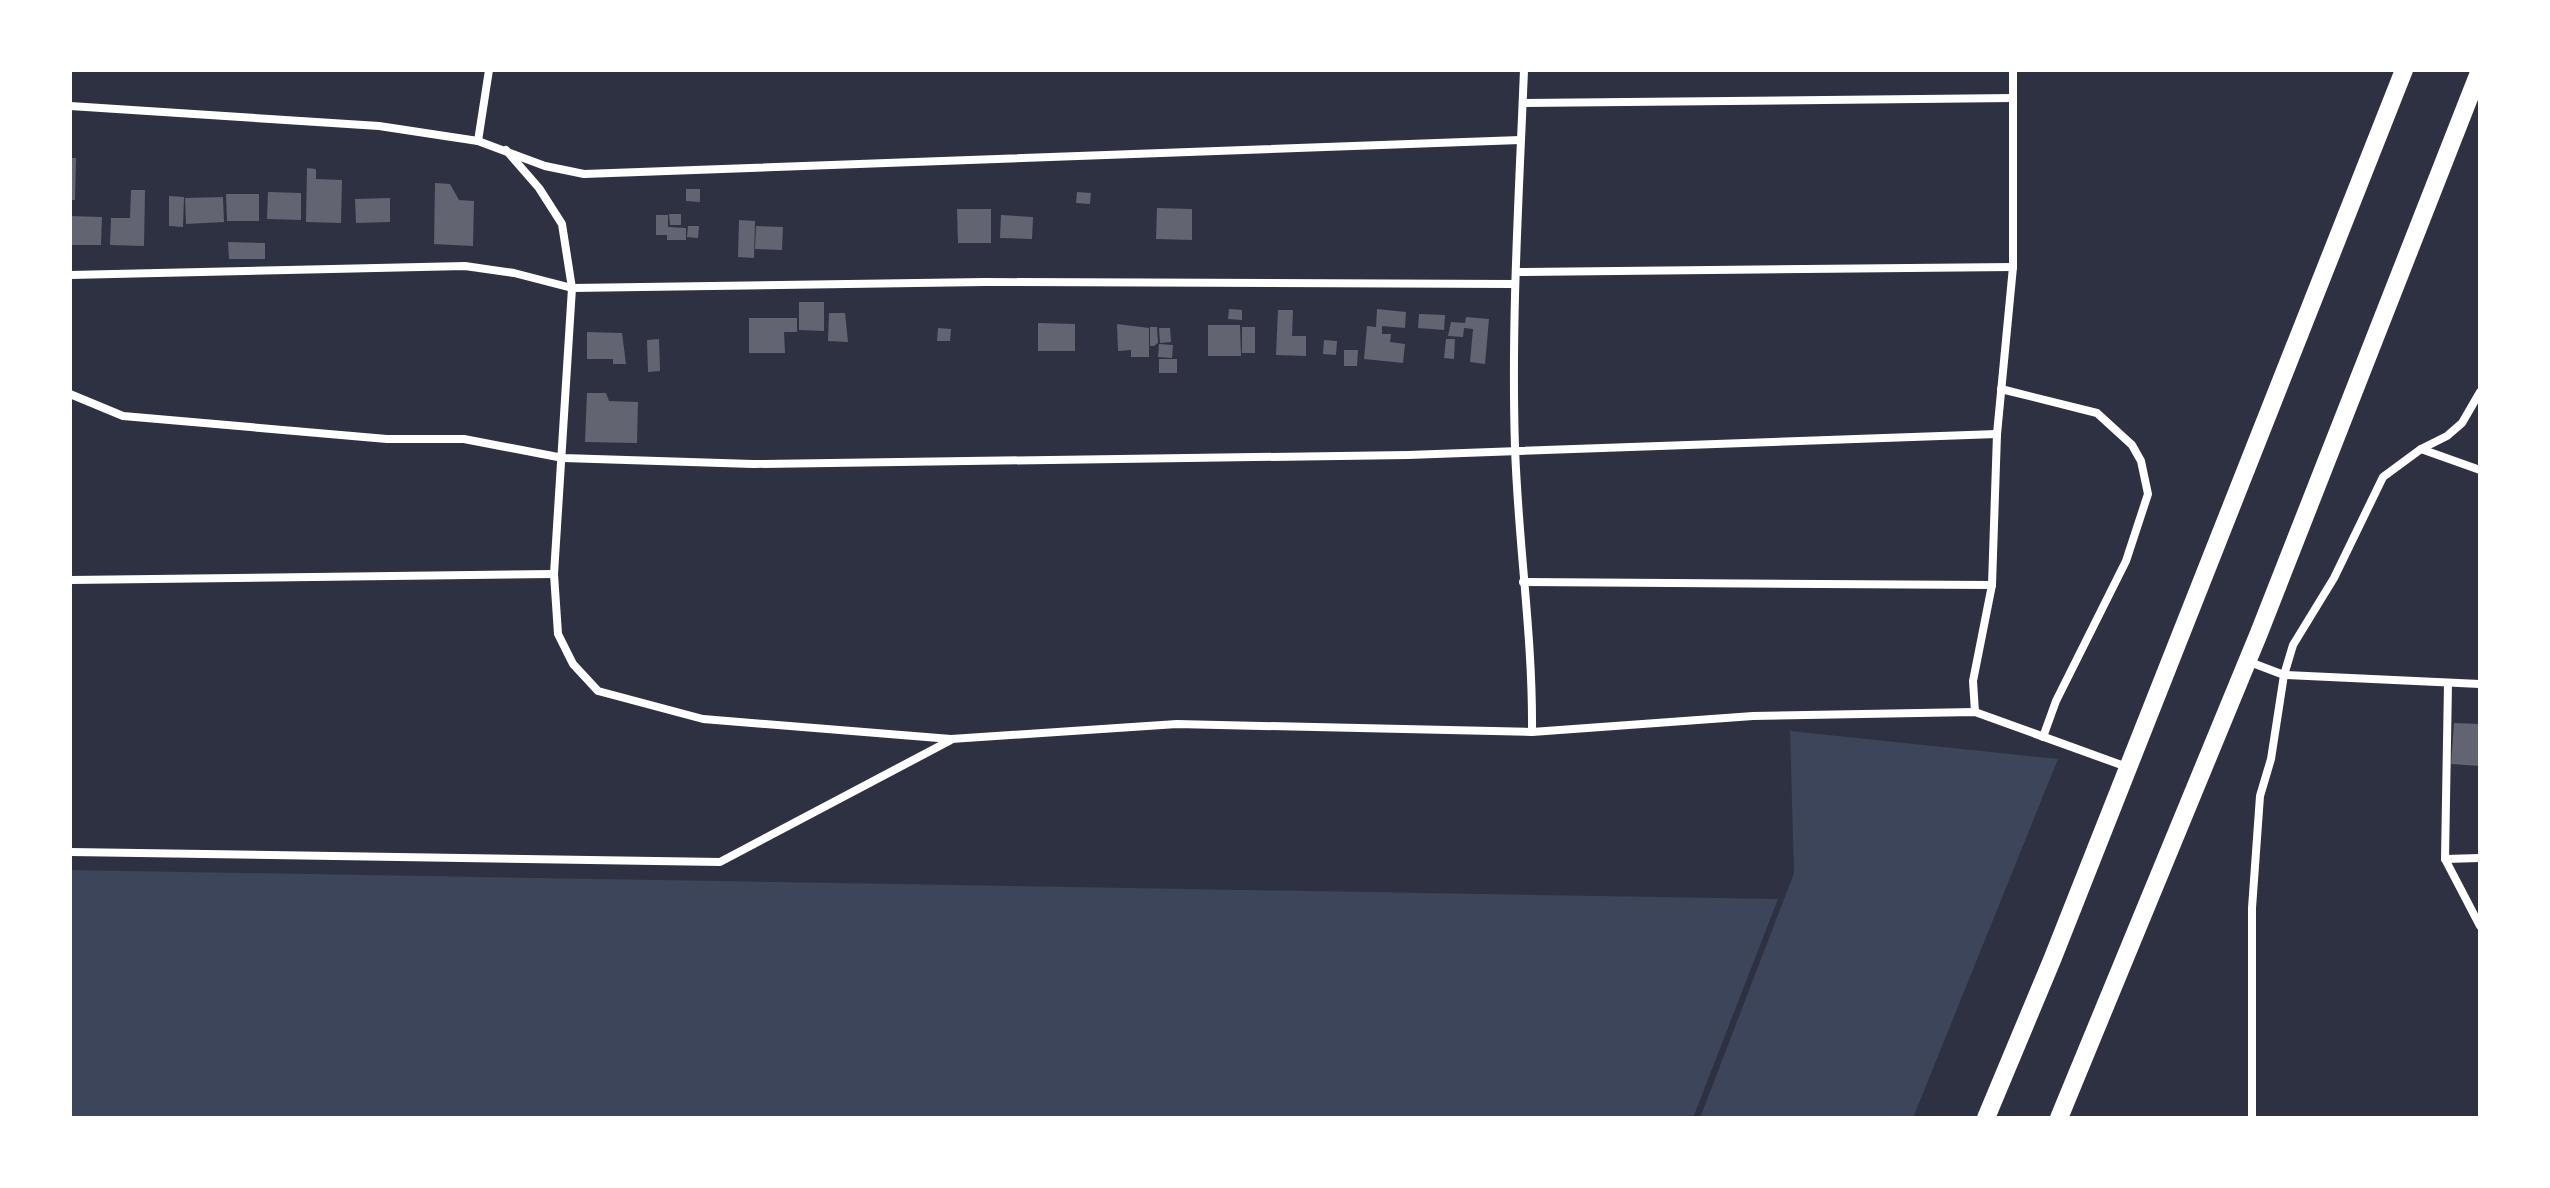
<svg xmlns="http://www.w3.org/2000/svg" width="2550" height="1188" viewBox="0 0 2550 1188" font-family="Manrope,sans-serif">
	<rect width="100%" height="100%" fill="#2d3142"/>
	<!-- green -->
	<g fill="#3c4559">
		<polygon points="1790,731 2058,759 1913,1118 1700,1118 1794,873"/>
		<polygon points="70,870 1778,899 1693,1118 70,1118"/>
	</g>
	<!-- building -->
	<g fill="#626471">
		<polygon points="70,158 76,158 75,200 70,200"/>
		<polygon points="307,168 316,169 316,179 342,180 341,223 306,222"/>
		<polygon points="435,183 450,184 459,200 474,201 473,246 434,244"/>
		<polygon points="686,189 700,189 700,202 686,201"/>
		<polygon points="131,190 145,190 144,246 110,245 111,218 130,218"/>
		<polygon points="268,192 301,193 301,220 267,219"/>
		<polygon points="1077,192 1091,193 1090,204 1076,203"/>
		<polygon points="226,194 259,194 259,221 227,221"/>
		<polygon points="169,196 184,197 183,227 169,226"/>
		<polygon points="223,197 224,222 186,224 185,198"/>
		<polygon points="390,198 390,222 356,223 355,199"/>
		<polygon points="1157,208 1192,209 1192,240 1156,239"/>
		<polygon points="957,209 991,209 991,243 958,243"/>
		<polygon points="669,214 681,214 681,225 670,225"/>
		<polygon points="656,215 668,215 668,227 686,228 686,240 667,240 667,235 656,235"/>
		<polygon points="1001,215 1033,217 1032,239 1000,238"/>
		<polygon points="70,216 102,217 101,245 70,245"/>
		<polygon points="739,220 755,221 754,258 738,257"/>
		<polygon points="688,226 699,226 698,238 687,237"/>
		<polygon points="756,226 783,227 782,250 755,249"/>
		<polygon points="228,242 265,243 265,259 229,259"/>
		<polygon points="799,302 824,302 824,331 799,330"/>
		<polygon points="1229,309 1242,310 1242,320 1228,319"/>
		<polygon points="1377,309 1406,312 1405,328 1382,326 1382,334 1391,334 1390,342 1405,344 1403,363 1364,359 1367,326 1376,327"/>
		<polygon points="1278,310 1293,310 1292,336 1306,336 1306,356 1276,355"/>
		<polygon points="829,313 845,313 848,342 828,341"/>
		<polygon points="1419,314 1445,315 1444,330 1418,328"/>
		<polygon points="1466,317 1489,319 1485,364 1470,362 1473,329 1464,328 1463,337 1448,336 1451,322 1465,323"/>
		<polygon points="749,318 797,318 797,332 784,332 785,353 749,353"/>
		<polygon points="1038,323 1075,324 1075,351 1038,351"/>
		<polygon points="1117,324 1149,328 1149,357 1131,357 1131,350 1118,351"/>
		<polygon points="1208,325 1240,325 1241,356 1208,356"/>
		<polygon points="1150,327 1157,327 1158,343 1154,346 1150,346"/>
		<rect x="1242" y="327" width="13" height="26"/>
		<polygon points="938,328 951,329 950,341 937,341"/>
		<polygon points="1159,328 1170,328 1171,342 1160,343"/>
		<polygon points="587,332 622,333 626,364 613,364 613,359 587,359"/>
		<polygon points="659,339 660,371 648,372 647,340"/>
		<polygon points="1446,339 1455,339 1454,359 1444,358"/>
		<polygon points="1324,340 1337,341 1336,355 1323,354"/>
		<polygon points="1159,344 1173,345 1172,358 1158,357"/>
		<polygon points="1344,350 1358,350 1357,366 1344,366"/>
		<rect x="1159" y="359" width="18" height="14"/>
		<polygon points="587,393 606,393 609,401 638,402 637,443 585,442"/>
		<polygon points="2454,723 2480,724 2480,766 2451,764"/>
	</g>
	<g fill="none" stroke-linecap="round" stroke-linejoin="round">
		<!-- minor -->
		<g stroke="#fff" stroke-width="8">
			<path d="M1524 70C1519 196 1511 321 1515 447 1518 542 1533 637 1532 732"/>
			<polyline points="1523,103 2013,98"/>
			<polyline points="70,106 379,126 478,141 545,166 584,174 1520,140"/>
			<polyline points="478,141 489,70"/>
			<polyline points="506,150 539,188 562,224 572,288 554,574 558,634 573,664 598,691 703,719 951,739 1177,724 1532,732 1753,716 1975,712 2127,767"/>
			<polyline points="1516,272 2013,267"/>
			<polyline points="70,275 465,266 514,273 572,288 985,282 1514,284"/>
			<polyline points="2001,389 2097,413 2132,445 2141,461 2148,494 2126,561 2056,701 2043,737"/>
			<polyline points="70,394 123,416 387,439 464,439 563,458 753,464 1408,455 1997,434"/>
			<polyline points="2421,449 2480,470"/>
			<polyline points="70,580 554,574"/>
			<polyline points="1523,582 1992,585"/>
			<polyline points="2247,661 2284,675 2480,684"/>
			<polyline points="2448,683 2445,859 2480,926"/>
			<polyline points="1975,712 1973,681 1992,585 1997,434 2013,267 2013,70"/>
			<polyline points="70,852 720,862 951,740"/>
			<polyline points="2445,859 2480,858"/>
			<polyline points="2252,1118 2252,908 2260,796 2271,759 2284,675 2293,645 2334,578 2383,477 2421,449 2447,436 2462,423 2480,392"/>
		</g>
		<!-- trunk -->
		<g stroke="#fff" stroke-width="18">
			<polyline points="1986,1118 2052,960 2404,70"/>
			<polyline points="2059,1118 2259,633 2480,70"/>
		</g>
	</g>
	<!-- border -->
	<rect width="2550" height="1188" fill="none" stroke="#ffffff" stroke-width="144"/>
</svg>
